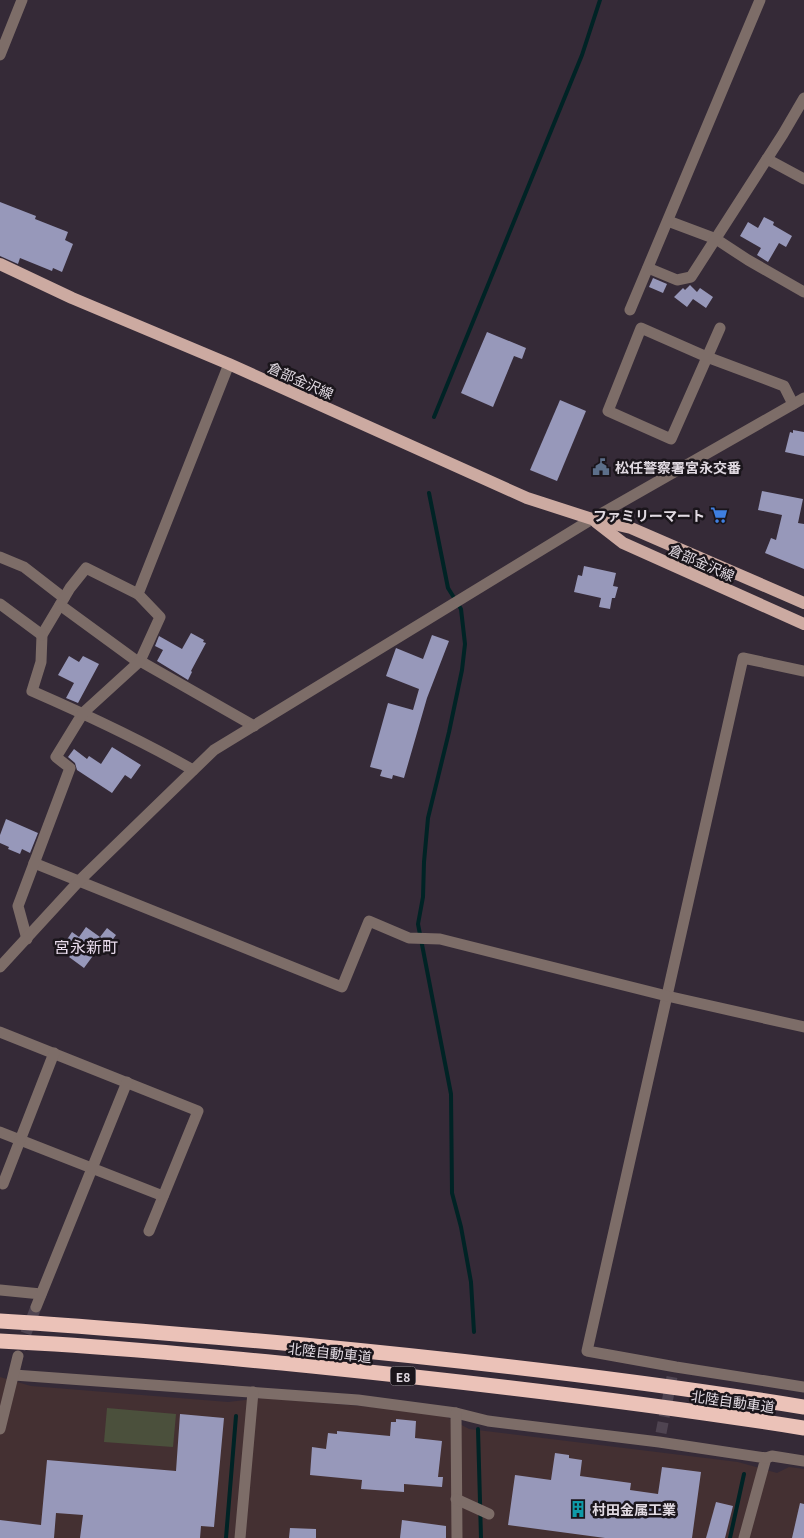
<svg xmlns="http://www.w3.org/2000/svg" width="804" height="1538" viewBox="0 0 804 1538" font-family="Georgia,'Noto Sans JP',serif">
	<rect width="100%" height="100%" fill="#352a37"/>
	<!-- industrial -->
	<polygon fill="#443032" points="0,1377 31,1386 228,1402 263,1398 372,1407 445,1416 469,1429 738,1462 777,1473 789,1467 804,1469 804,1538 0,1538"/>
	<!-- green -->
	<polygon fill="#4b503c" points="107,1408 176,1414 173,1447 104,1442"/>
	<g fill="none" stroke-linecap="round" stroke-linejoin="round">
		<!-- stream -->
		<g stroke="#002325" stroke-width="4">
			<polyline points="434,417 582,55 600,0"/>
			<polyline points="429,493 448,588 461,609 465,644 462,670 449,732 428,818 424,862 423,897 418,924 451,1094 452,1193 461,1227 471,1282 474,1332"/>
			<polyline points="478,1429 481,1538"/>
			<polyline points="226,1538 236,1416"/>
			<polyline points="730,1538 744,1474"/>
		</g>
	</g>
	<!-- building -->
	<g fill="#9798ba">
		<polygon points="0,202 36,216 35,219 68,232 65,240 73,244 62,272 53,268 52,271 20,258 18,264 0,256"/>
		<polygon points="764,217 774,222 773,225 792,236 786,247 779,243 768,262 757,255 761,248 740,236 748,222 758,228"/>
		<polygon points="653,278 667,284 663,293 649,287"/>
		<polygon points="690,285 697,292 700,288 713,297 706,308 693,299 687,307 674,297 683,288 685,290"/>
		<polygon points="487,332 526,348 522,359 514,356 493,407 461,393"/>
		<polygon points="560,400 586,411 557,481 530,470"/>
		<polygon points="793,430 804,432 804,456 785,452 790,432 793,433"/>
		<polygon points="762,491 803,499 798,523 804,524 804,569 765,553 771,538 776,540 782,515 758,510"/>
		<polygon points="584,566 616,573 613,586 618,587 615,598 612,598 610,609 599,607 601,598 574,592 578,575 582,576"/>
		<polygon points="191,633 204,640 203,642 206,643 191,671 192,672 188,680 157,661 163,650 155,646 159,636 182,649"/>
		<polygon points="432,635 449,641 427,698 404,778 393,775 392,779 380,776 382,770 370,767 388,703 413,710 419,689 386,676 396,648 423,659"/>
		<polygon points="69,656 79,662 83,656 99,664 78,703 66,698 74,683 58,675"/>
		<polygon points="112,747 141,765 131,779 125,775 112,793 77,770 75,763 68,757 74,749 87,759 89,756 101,764"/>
		<polygon points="6,819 38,833 30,853 22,849 20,854 8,849 9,847 0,843 0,835"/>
		<polygon points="86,927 100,937 107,928 116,935 103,953 100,950 97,955 95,953 84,968 69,957 72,954 62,947 72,932 79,937"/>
		<polygon points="180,1414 224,1418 214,1527 201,1526 200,1538 80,1538 83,1515 56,1513 54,1538 0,1538 0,1520 41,1525 47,1460 176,1471"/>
		<polygon points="396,1419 416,1421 415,1438 442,1441 438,1477 443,1477 442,1487 404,1484 404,1492 361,1489 362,1480 310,1475 312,1447 326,1449 328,1433 337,1434 337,1431 390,1436 391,1422 396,1422"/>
		<polygon points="555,1453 569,1455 569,1458 582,1460 580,1476 631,1483 630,1490 658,1494 662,1467 701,1472 692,1538 605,1538 508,1525 515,1475 551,1480"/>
		<polygon points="716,1502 733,1506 725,1538 706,1538"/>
		<polygon points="800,1503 804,1504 804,1538 792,1538"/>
		<polygon points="402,1520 446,1526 446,1538 400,1538"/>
		<polygon points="290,1528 316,1529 316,1538 289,1538"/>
	</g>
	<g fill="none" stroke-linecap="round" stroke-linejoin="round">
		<!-- minor-tunnel -->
		<g stroke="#4f4451" stroke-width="11" stroke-dasharray="11 5.5" stroke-linecap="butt">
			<polyline points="20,1349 36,1307"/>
			<polyline points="661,1433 672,1377"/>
		</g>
		<!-- minor -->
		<g stroke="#7d6d68" stroke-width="11">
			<polyline points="0,55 22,0"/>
			<polyline points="767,159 804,179"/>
			<polyline points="668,221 716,239 748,260 804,292"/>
			<polyline points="648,268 677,280 691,277 783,134 804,98"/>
			<polyline points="630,310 760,0"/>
			<polyline points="720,328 671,439 608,411 641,328 707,357 784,386 793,404"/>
			<polyline points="0,557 24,567 64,598"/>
			<path d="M138 594 86 568 70 588 42 635 41 662 32 691C87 715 141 740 193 770"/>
			<polyline points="0,604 42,635"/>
			<polyline points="60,605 138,662"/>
			<polyline points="140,661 254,726"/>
			<polyline points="804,671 743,658 587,1351 676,1367 804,1387"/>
			<polyline points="34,863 342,987 369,921 409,938 440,939 667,996 804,1027"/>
			<polyline points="27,939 18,906 70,768 56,757 83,713 140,661 160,617 138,594 229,364"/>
			<polyline points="0,967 79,881 214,750 592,519 804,398"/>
			<polyline points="0,1032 198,1111 149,1231"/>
			<polyline points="0,1132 163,1196"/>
			<polyline points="3,1184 54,1053"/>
			<polyline points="0,1290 41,1294"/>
			<polyline points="36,1307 127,1082"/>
			<polyline points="14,1375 358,1400 456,1413 488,1421 659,1442 766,1458 744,1538"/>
			<polyline points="456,1413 457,1538"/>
			<polyline points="0,1429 18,1356"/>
			<polyline points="766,1458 772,1456 804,1461"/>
			<polyline points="456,1499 489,1514"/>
			<polyline points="240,1538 253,1392"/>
		</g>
		<!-- major -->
		<g stroke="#ccaaa1" stroke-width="12">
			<polyline points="0,264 72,298 229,364 527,498 592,519 631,528 804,603"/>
			<polyline points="596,522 623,543 804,624"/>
		</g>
		<!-- highway -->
		<g stroke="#ebc2b8" stroke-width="15">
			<path d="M0 1321C101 1327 203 1336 304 1345 471 1361 638 1380 804 1407"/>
			<path d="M0 1341C104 1346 208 1356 312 1366 477 1383 641 1402 804 1428"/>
		</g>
	</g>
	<!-- icons -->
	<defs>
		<g id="civic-bare" transform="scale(1.35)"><path d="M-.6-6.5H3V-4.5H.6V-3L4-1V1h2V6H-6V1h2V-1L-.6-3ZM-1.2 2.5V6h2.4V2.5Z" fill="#5c6f8a" stroke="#1a151b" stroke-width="2.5" paint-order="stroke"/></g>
		<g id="supermarket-bare" transform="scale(1.35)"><path d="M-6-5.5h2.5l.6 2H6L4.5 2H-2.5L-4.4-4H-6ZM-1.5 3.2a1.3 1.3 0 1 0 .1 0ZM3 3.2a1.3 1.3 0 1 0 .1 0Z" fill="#3f7fe0" stroke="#1a151b" stroke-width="2.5" paint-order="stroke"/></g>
		<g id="building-bare" transform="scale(1.35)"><path d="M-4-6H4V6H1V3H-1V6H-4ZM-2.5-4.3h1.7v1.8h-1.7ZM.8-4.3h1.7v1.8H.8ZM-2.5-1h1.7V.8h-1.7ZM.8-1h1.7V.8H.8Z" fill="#0f9aa8" stroke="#1a151b" stroke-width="2.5" paint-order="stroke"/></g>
	</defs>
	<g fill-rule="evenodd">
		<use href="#civic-bare" x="601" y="467"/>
		<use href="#supermarket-bare" x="719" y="515"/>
		<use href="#building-bare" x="578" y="1509"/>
	</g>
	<g text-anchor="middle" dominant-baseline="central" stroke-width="5" stroke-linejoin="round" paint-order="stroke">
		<!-- shield labels -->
		<rect fill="#1a151b" stroke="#a59fa6" stroke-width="1" x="390.5" y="1366.5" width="25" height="19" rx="4"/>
		<g font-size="12" font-weight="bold" fill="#e1dae2">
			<text x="403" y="1376">E8</text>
		</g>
		<!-- street labels -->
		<g font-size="14" fill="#e1dae2" stroke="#1a151b">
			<text transform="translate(301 380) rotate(24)">倉部金沢線</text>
			<text transform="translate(702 562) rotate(24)">倉部金沢線</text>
			<text transform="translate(330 1352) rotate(6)">北陸自動車道</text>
			<text transform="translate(733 1401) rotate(8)">北陸自動車道</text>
		</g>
		<!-- poi labels -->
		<g font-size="14" font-weight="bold" fill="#e1dae2" stroke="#1a151b" text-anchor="start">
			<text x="615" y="467">松任警察署宮永交番</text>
			<text x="705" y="515" text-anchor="end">ファミリーマート</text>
			<text x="592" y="1509">村田金属工業</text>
		</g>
		<!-- quarter labels -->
		<g font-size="16" fill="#e8dbec" stroke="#1a151b">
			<text x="86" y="946">宮永新町</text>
		</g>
	</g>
</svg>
